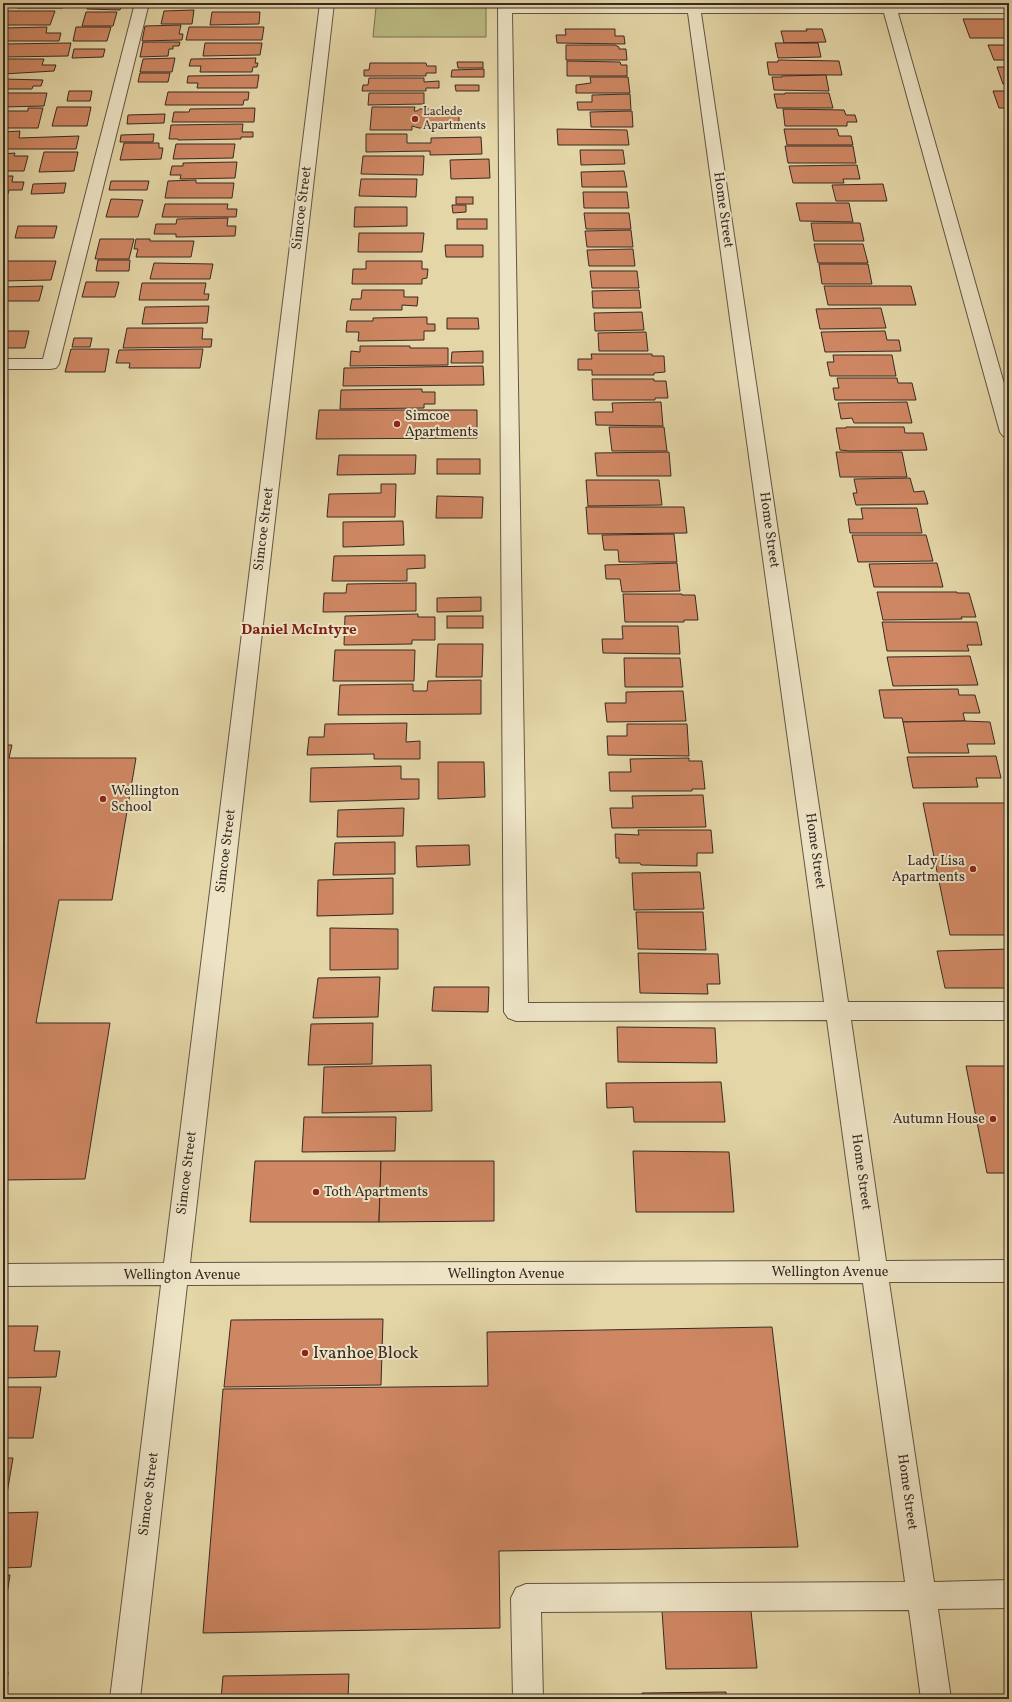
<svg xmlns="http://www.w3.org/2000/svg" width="1012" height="1702" viewBox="0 0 1012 1702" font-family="Vollkorn,serif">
	<rect width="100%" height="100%" fill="#e4d6a7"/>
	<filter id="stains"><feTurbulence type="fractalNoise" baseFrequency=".005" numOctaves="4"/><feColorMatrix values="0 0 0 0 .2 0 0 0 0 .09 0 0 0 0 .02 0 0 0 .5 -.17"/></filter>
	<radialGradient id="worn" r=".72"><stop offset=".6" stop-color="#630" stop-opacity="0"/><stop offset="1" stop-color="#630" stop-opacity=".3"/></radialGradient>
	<!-- green -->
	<polygon fill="#bcbc82" stroke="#7a7353" points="376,7 486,7 486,37 373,37"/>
	<!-- building -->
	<g fill="#cf8763" stroke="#382a24">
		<polygon points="13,3 64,3 63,8 17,8 18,5 12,5"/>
		<polygon points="89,3 122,3 120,10 87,9"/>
		<polygon points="194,10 192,24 161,24 164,11"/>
		<polygon points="4,11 55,11 50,25 3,25"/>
		<polygon points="86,12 117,12 113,26 82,26"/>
		<polygon points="212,12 260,12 259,24 210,25"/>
		<polygon points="963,19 1009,19 1009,38 970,38"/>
		<polygon points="181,25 179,34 183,34 182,40 142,41 145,26"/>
		<polygon points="47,27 46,33 61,33 59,41 3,41 3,28"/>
		<polygon points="76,27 111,27 107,41 73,41"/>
		<polygon points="189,27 264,27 262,40 186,40"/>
		<polygon points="565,29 615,29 615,36 624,36 625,44 557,43 556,35 566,35"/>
		<polygon points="806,29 822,29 826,42 784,43 781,31 807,31"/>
		<polygon points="143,42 180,42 179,46 173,46 173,49 169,49 168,56 140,57"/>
		<polygon points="71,43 68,56 3,57 3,44"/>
		<polygon points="205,43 262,43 260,55 203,56"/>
		<polygon points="775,43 818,43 821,57 778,58"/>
		<polygon points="566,45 615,45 619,47 619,49 626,49 627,60 566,60"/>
		<polygon points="988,45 1009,45 1009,60 994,60"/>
		<polygon points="74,49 105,49 103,57 72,58"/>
		<polygon points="175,58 172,72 140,72 143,59"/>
		<polygon points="256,58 255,63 258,63 257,67 253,67 252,72 200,72 201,66 189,66 191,59"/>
		<polygon points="3,59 44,59 42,65 56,65 54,71 3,74"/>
		<polygon points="778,60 839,61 842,75 769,75 767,62 778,62"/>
		<polygon points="567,61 620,62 621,65 627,65 627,76 567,76"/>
		<polygon points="457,62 483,62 483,68 458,68"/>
		<polygon points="370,63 426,63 427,66 436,66 436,73 426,73 426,76 364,76 364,70 369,70"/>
		<polygon points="997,67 1009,67 1009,84 1003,84"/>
		<polygon points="484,69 484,77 451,77 452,70"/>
		<polygon points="140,73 170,73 168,82 138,82"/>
		<polygon points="259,75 257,88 197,88 198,83 187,83 188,76"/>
		<polygon points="826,75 829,91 774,90 772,77 782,77 782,76"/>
		<polygon points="590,77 628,77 630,93 576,93 576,85 591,83"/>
		<polygon points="369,78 424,78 424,82 439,81 439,88 426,88 426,91 362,91 363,85 368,85"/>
		<polygon points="3,79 43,80 41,86 33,86 32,89 3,89"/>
		<polygon points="455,85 479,85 479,91 456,91"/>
		<polygon points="69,91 92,91 90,101 67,101"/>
		<polygon points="993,91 1009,91 1009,108 999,108"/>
		<polygon points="168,92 249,92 248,100 244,100 243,105 165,105"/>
		<polygon points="3,93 47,93 44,106 3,107"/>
		<polygon points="369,93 424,93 424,104 368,105"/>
		<polygon points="785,93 829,93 833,108 777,108 774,94 785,94"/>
		<polygon points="630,94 631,110 578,110 577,102 592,102 592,95"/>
		<polygon points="57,107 91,107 87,126 52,126"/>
		<polygon points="372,107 415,107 414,111 417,111 420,109 459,109 459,128 419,128 412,126 412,130 370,130"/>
		<polygon points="28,108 43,108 38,128 3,128 3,111 28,111"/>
		<polygon points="255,108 254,122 172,122 174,112 189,112 190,109"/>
		<polygon points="783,109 844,110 846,115 855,115 857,122 847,122 847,126 785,126"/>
		<polygon points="632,111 633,127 591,127 590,112"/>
		<polygon points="165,114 164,123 127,124 128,115"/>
		<polygon points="243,124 242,132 253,132 253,137 241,137 241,139 178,140 178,139 169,139 171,125"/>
		<polygon points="557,129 627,130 629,145 558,145"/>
		<polygon points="784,129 837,129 839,136 851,136 853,145 787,145"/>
		<polygon points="20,131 19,138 79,136 76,149 3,149 3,132"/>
		<polygon points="154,134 153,142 120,142 121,135"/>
		<polygon points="366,134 407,134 407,143 431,143 431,138 481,137 482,154 430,155 430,151 366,152"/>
		<polygon points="124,143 159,143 159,148 163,148 161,159 120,160"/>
		<polygon points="176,144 235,144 233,158 173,159"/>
		<polygon points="785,146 853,146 856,163 788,163"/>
		<polygon points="580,150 623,150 625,164 581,165"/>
		<polygon points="44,152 78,152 74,171 39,172"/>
		<polygon points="15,153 14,156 28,156 24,171 3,171 3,154"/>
		<polygon points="363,156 424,156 423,175 361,174"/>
		<polygon points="489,159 490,178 451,179 450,160"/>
		<polygon points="237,162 235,178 180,179 181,175 170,175 172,166 183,166 183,163"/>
		<polygon points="857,165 860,179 843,179 844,183 793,183 789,166"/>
		<polygon points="624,171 627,187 582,187 581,172"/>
		<polygon points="3,176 13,176 12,182 24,182 22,190 9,190 8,194 3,194"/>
		<polygon points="361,179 417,179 416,197 359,196"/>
		<polygon points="196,180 196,183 234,183 232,198 165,198 168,181"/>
		<polygon points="111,181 149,181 147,190 109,190"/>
		<polygon points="66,183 64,193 31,194 33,184"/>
		<polygon points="883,184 887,201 836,201 832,185"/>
		<polygon points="583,192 627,192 629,208 584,208"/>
		<rect x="456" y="197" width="17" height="7"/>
		<polygon points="111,199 143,200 138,217 106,217"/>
		<polygon points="796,203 849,203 853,222 800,221"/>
		<polygon points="165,204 228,204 227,209 237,209 236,217 162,217"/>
		<polygon points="452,205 466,205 466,212 453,213"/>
		<polygon points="355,207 407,207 407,226 354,227"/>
		<polygon points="584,213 629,213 631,229 586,229"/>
		<polygon points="228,218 227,226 236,226 235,236 176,237 176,234 154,234 156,224 176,224 177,219"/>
		<rect x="457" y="219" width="30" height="10"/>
		<polygon points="811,223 860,223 864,241 814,241"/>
		<polygon points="18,226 57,226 54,238 15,238"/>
		<polygon points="631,230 633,247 587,247 585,231"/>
		<polygon points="359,233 424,233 422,252 358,252"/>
		<polygon points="100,239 134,239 129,259 95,259"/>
		<polygon points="136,239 150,239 150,241 194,241 191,257 136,257 138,249 134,249"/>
		<polygon points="814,244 863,244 868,263 818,263"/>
		<polygon points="445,245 483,245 483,257 446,257"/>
		<polygon points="633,249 635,266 589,266 587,250"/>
		<polygon points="98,260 130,260 129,271 96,271"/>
		<polygon points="3,261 56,261 51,280 3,281"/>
		<polygon points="366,261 422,261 422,269 428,269 427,278 422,279 422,284 352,284 353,269 366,269"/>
		<polygon points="154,263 213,264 210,279 150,279"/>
		<polygon points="819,264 868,264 872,284 822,284"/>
		<polygon points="590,271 637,271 639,288 592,288"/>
		<polygon points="86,282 119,282 115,297 82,297"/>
		<polygon points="142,283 206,283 204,294 209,294 208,300 139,300"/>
		<polygon points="43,286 39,301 3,301 3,287"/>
		<polygon points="824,286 911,286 916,305 828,305"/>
		<polygon points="362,290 404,290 404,297 418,297 417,306 402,305 402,310 350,310 352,299 361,299"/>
		<polygon points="639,290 641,308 593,308 592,291"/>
		<polygon points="209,306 207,323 142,324 145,307"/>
		<polygon points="881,308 886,328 820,329 816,309"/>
		<polygon points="642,312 644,330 595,331 594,313"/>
		<polygon points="427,317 427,324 435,324 435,331 424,331 424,340 358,341 359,332 346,332 347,321 373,321 373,318"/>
		<polygon points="447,318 478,318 479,329 447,329"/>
		<polygon points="127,328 203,328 202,339 212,339 211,347 123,348"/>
		<polygon points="3,331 29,331 25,348 3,348"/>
		<polygon points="885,331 887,340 899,340 901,351 825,352 821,332"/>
		<polygon points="646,332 648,351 599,351 598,333"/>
		<polygon points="74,338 92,338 90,347 72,347"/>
		<polygon points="360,346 410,346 410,348 448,348 448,365 350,366 351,351 360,352"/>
		<polygon points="71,349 109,349 105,372 65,372"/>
		<polygon points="203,349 200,368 129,368 130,363 116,363 119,350"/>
		<polygon points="483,351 483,363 451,363 452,352"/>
		<polygon points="591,354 652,354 652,356 664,356 665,372 654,373 654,375 592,375 592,370 578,370 578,359 592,359"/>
		<polygon points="833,355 892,355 896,376 830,376 827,362 834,362"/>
		<polygon points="483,366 484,385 343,386 344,368"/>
		<polygon points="837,378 897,378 898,383 912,383 916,400 835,400 833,388 839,388"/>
		<polygon points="592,379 654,379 654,381 666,381 668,398 655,398 655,400 593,400"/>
		<polygon points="422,389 422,392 435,392 435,404 424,404 424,408 340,409 341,390"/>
		<polygon points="661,402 663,426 596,425 595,412 613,412 612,403"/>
		<polygon points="907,402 912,423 854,423 852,418 841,419 838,403"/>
		<polygon points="319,410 477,410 477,438 316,439"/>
		<polygon points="609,427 664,427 667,451 612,451"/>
		<polygon points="846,427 904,427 905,433 923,433 927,450 850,451 840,450 836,428 846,428"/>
		<polygon points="669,452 671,476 597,476 595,453"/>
		<polygon points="836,452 902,452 907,477 840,477"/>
		<polygon points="339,455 416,455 415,474 337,475"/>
		<rect x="437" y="459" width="43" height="15"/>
		<polygon points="910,478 914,492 924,491 928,504 856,505 853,493 857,493 854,479"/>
		<polygon points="586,480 659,480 662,505 588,506"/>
		<polygon points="381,484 396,484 395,517 327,517 329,494 381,493"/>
		<polygon points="437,496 483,497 482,518 436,518"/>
		<polygon points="586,507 684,507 687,533 588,534"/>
		<polygon points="861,508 917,508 922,533 850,533 848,519 863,519"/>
		<polygon points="403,521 404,545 343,547 343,522"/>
		<polygon points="674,534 677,562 619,562 618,550 604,550 602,535"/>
		<polygon points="852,535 926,535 933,561 858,562"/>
		<polygon points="425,555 425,568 407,569 407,581 332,581 334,556"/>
		<polygon points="677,563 680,591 622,592 620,579 606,579 605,565"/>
		<polygon points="937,563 943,587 874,587 869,564"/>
		<polygon points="416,583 416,611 323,612 324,593 346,593 347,584"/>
		<polygon points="877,592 957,592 957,593 969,593 976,617 961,617 962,619 883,620"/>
		<polygon points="623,594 682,594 682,595 695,595 698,620 684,620 684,622 625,622"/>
		<polygon points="481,597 481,611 437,612 437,598"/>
		<polygon points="418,614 418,617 435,617 435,640 412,640 412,644 344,645 345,616"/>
		<rect x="447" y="616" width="36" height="12"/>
		<polygon points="882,622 977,622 982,645 967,645 969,651 887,651"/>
		<polygon points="622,626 678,626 680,654 603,653 602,639 623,639"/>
		<polygon points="438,644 483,644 482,677 436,677"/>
		<polygon points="335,650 415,650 414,681 333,681"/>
		<polygon points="970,656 978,685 893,686 887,657"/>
		<polygon points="624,658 680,658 683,687 625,687"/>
		<polygon points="481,680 481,714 338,715 340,685 413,684 413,691 427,691 428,681"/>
		<polygon points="958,689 959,695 975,695 980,713 963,713 965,721 903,722 902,718 884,718 879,690"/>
		<polygon points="683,691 686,721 607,722 605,703 626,703 626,692"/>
		<polygon points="965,721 990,722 995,744 967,744 969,753 909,753 903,722"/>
		<polygon points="407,723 406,742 420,741 420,759 374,759 374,754 307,755 309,737 324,737 325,724"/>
		<polygon points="627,724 687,724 689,756 608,755 607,736 627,736"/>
		<polygon points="3,745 12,745 9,758 136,758 112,900 59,900 36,1023 110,1023 85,1179 3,1180"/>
		<polygon points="996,756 1001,778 976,778 978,787 913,788 907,757"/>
		<polygon points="689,758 689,761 702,761 705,789 692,789 692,791 610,791 609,772 631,772 630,759"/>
		<polygon points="438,762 484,762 485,797 438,799"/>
		<polygon points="401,766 401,779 419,779 419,799 310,802 311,768"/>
		<polygon points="703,795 706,827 612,828 610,808 633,808 632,796"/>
		<polygon points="923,803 1009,803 1009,935 950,935"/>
		<polygon points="404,808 403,836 337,837 338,810"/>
		<polygon points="638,830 711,830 713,853 697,853 697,866 641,865 640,863 619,863 619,858 616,858 615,834 639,835"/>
		<polygon points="395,842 395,874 333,875 335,843"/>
		<polygon points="469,845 470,865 417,867 416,846"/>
		<polygon points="700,872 704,909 634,910 632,873"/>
		<polygon points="393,878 393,914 317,916 318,880"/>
		<polygon points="636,912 703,912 706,950 638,949"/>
		<polygon points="330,928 398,929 398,969 330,970"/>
		<polygon points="1009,949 1009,988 945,988 937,951"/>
		<polygon points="638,953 718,954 720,984 707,984 708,994 640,993"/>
		<polygon points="380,977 378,1017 313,1018 318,978"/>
		<polygon points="434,987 489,987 488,1012 432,1011"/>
		<polygon points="373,1023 372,1064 308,1065 311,1024"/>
		<polygon points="617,1027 715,1028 717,1063 618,1062"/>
		<polygon points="431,1065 432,1111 322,1113 324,1067"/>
		<polygon points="966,1066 1009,1066 1009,1173 987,1173"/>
		<polygon points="721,1082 725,1122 634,1122 633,1107 607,1108 606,1083"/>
		<polygon points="304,1117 396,1117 395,1151 302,1152"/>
		<polygon points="633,1151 729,1152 734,1212 636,1212"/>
		<polygon points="255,1161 381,1161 379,1222 250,1222"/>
		<polygon points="381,1161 494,1161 494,1221 379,1222"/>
		<polygon points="383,1319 381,1385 224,1387 231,1320"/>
		<polygon points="3,1326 38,1326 34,1351 60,1351 56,1377 3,1378"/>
		<polygon points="772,1327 798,1547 499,1551 500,1628 203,1633 223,1389 488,1386 487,1332"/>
		<polygon points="3,1387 41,1387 33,1438 3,1438"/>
		<polygon points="3,1458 13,1458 5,1505 3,1505"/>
		<polygon points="38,1512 31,1567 3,1568 3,1513"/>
		<polygon points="3,1575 10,1575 3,1620"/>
		<polygon points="662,1611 751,1611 757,1668 666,1669"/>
		<polygon points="3,1672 8,1672 5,1699 3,1699"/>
		<polygon points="349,1674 348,1699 221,1699 223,1676"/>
		<polygon points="726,1692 726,1699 642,1699 642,1693"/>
	</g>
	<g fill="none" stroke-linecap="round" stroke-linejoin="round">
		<!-- minor casing -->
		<g stroke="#635545" stroke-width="2">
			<g id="minor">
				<polygon points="135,3 149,3 59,364 56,368 50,369 3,369 3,359 43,359"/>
				<path d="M320 3H334L190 1263 860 1261 827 1020 516 1021 508 1018 504 1012 498 9 500 6 505 5H686V3H700V5H1009V13H898L1009 401V437L1003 436 1000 432 884 13H701L848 1002H1009V1020H851L886 1261 1009 1260V1282H889L934 1582 1009 1580V1608L938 1609 951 1699H921L909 1610 541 1612 543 1699H513L511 1598 516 1588 526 1584 905 1582 863 1283 187 1285 140 1699H110L161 1285 3 1286V1264L164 1263ZM512 13H688L824 1002 528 1003Z"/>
			</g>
		</g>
		<!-- minor -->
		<use href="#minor" fill="#ede4c6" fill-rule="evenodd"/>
	</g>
	<!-- markers -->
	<g fill="#8f2418" stroke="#ede4c6" stroke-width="1.5">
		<circle cx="415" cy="119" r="4"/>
		<circle cx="397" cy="424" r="4"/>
		<circle cx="103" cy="799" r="4"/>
		<circle cx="973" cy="869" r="4"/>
		<circle cx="993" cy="1119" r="4"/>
		<circle cx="316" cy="1192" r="4"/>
		<circle cx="305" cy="1353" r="4"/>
	</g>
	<g text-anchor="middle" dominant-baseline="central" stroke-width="4" stroke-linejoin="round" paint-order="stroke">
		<!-- far-poi labels -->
		<g font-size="12" fill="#382a24" stroke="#ede4c6" text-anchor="start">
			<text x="423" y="112">Laclede<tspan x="423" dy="14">Apartments</tspan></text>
		</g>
		<!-- street labels -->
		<g font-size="14" fill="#382a24" stroke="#ede4c6">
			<text transform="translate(302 208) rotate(-83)">Simcoe Street</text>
			<text transform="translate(723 210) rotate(82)">Home Street</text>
			<text transform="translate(264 529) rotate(-83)">Simcoe Street</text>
			<text transform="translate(769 530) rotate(82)">Home Street</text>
			<text transform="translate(226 851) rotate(-83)">Simcoe Street</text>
			<text transform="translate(815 851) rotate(82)">Home Street</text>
			<text transform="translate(861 1172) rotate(82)">Home Street</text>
			<text transform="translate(187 1173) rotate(-83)">Simcoe Street</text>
			<text x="830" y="1272">Wellington Avenue</text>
			<text x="506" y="1274">Wellington Avenue</text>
			<text x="182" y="1275">Wellington Avenue</text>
			<text transform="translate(907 1492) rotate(82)">Home Street</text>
			<text transform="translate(149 1494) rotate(-83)">Simcoe Street</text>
		</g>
		<!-- poi labels -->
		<g font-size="14" fill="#382a24" stroke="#ede4c6" text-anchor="start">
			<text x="405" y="416">Simcoe<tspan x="405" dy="16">Apartments</tspan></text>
			<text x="111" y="791">Wellington<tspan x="111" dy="16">School</tspan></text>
			<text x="965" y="861" text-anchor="end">Lady Lisa<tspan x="965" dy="16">Apartments</tspan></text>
			<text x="985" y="1119" text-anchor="end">Autumn House</text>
			<text x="324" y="1192">Toth Apartments</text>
		</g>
		<!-- neighbourhood labels -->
		<g font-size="15" font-weight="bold" fill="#7a1f14" stroke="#ede4c6">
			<text x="299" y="630">Daniel McIntyre</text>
		</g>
		<!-- near-poi labels -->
		<g font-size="17" fill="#382a24" stroke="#ede4c6" text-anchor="start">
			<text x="313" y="1353">Ivanhoe Block</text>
		</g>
	</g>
	<!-- margin -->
	<rect width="1012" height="1702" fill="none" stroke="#e4d6a7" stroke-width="16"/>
	<rect x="4" y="4" width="1004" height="1694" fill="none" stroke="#382a24" stroke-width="2"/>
	<rect x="8" y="8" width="996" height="1686" fill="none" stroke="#382a24"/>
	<rect width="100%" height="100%" filter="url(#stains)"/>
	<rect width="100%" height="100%" fill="url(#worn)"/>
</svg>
